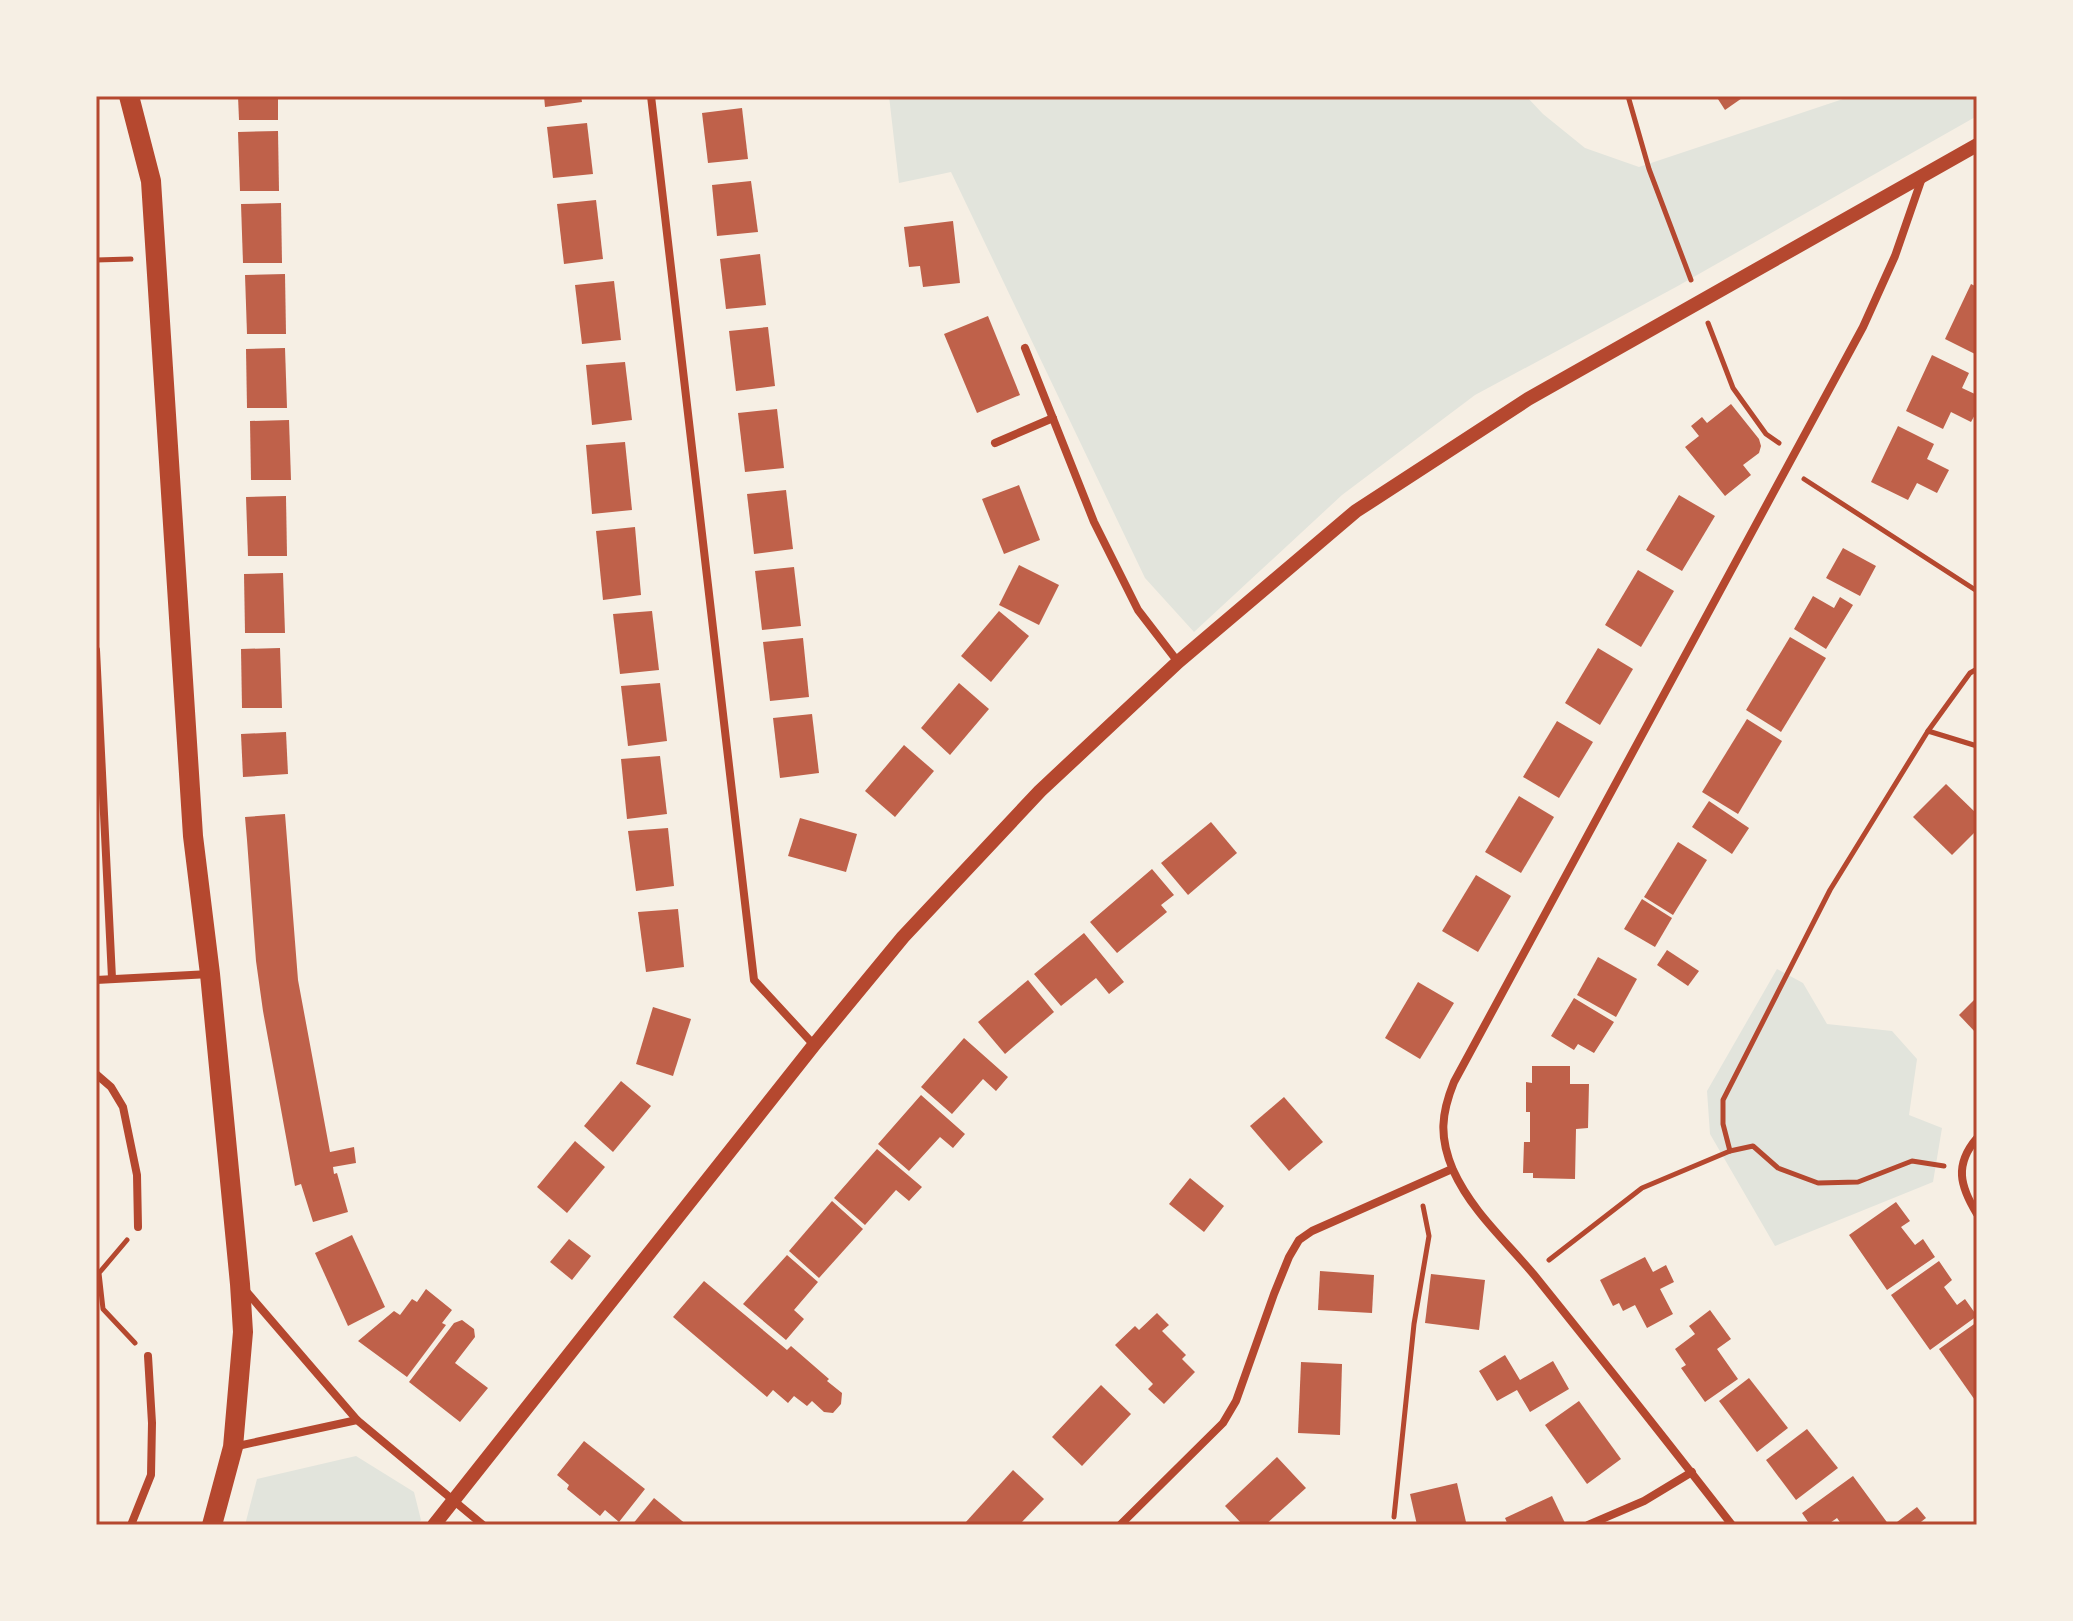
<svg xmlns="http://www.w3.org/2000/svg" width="2073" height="1621" viewBox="0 0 2073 1621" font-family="Cabin,sans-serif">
	<rect width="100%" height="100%" fill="#f6efe4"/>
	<!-- green -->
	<g fill="#e2e4dc">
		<polygon points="889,96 1526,96 1543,114 1585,148 1639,167 1852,96 1977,96 1977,116 1676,287 1475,395 1342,495 1194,632 1145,578 951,172 899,183"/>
		<polygon points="1777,969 1803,983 1827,1024 1892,1031 1917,1059 1909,1115 1942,1128 1933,1182 1775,1246 1710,1134 1707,1091"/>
		<polygon points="356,1456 414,1492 421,1520 417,1525 245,1525 257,1479"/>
	</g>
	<!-- building -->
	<g fill="#bf614a">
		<polygon points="238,96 278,96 278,120 239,120"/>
		<polygon points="544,96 581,96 582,102 545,107"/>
		<polygon points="1716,96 1745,96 1725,110"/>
		<polygon points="742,108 748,159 708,163 702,113"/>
		<polygon points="587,123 593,174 553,178 547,127"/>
		<polygon points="278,131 279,191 240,191 238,132"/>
		<polygon points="751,181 758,232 717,236 712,185"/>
		<polygon points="596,200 603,259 564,264 557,204"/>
		<polygon points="281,203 282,263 243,263 241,204"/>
		<polygon points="953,221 960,283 923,287 920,266 909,267 904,227"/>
		<polygon points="760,254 766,305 726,309 720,259"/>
		<polygon points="285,274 286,334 247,334 245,275"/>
		<polygon points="614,281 621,340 582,344 575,285"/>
		<polygon points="1971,284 1977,287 1977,355 1945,339"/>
		<polygon points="988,316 1020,395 977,413 944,334"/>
		<polygon points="768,327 775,386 736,391 729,331"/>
		<polygon points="285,348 287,408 247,408 246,349"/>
		<polygon points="1932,355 1969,373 1962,388 1977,395 1977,411 1971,422 1951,412 1943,429 1906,411"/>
		<polygon points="625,362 632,420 592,425 586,365"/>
		<polygon points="1731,404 1759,439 1761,446 1759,453 1743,465 1751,475 1725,496 1685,447 1699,436 1691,426 1702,417 1707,423"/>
		<polygon points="777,409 784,468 745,472 738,413"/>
		<polygon points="289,420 291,480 251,480 250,421"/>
		<polygon points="1898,426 1934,444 1927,459 1949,470 1937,493 1917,483 1908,500 1871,482"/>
		<polygon points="625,442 632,510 592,514 586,445"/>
		<polygon points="1019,485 1040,540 1004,554 982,499"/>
		<polygon points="786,490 793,549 754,554 747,494"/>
		<polygon points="1679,495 1715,516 1682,571 1646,550"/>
		<polygon points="286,496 287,556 248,556 246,497"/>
		<polygon points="635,527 641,595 603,600 596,531"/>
		<polygon points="1843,548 1876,566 1860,596 1826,578"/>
		<polygon points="1019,565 1059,585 1039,625 999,605"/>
		<polygon points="794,567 801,626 762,630 755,571"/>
		<polygon points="1638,570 1674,591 1641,647 1605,625"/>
		<polygon points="283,573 285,633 245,633 244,574"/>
		<polygon points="1813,596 1834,608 1840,597 1853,605 1826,649 1794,629"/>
		<polygon points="652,611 659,670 620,674 613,614"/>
		<polygon points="999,611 1029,636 991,682 961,656"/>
		<polygon points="1790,637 1826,658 1781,732 1746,710"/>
		<polygon points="803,638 809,697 770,701 763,642"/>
		<polygon points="280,648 282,708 242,708 241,649"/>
		<polygon points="1598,648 1633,669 1600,725 1565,703"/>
		<polygon points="660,683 667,741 628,746 621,686"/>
		<polygon points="959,683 989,709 950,755 921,728"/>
		<polygon points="812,714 819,773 780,778 773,718"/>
		<polygon points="1747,719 1782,741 1738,814 1702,792"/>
		<polygon points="1557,721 1593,742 1559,798 1523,777"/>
		<polygon points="286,732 288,774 243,777 241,734"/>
		<polygon points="904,745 934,771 895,817 865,791"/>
		<polygon points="660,756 667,814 627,819 621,759"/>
		<polygon points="1946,784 1977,814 1977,830 1952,855 1913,817"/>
		<polygon points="1519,796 1554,817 1521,873 1485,852"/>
		<polygon points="1709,801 1749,828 1732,854 1692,827"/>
		<polygon points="285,814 298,980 330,1152 354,1147 356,1163 333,1167 334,1174 337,1173 348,1212 313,1222 301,1184 295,1186 263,1011 256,961 247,840 245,817"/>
		<polygon points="800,818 857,834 846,872 788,856"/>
		<polygon points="1211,822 1237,853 1188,895 1161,863"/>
		<polygon points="668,828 674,886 636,891 628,831"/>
		<polygon points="1678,842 1707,860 1673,915 1644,897"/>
		<polygon points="1152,869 1174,895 1161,905 1167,912 1117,953 1090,922"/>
		<polygon points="1476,875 1511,896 1478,952 1442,931"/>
		<polygon points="1642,899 1672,918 1655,947 1624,929"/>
		<polygon points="678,909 684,967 646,972 638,912"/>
		<polygon points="1084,933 1124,982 1109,994 1096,978 1061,1006 1034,974"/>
		<polygon points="1667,950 1699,971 1688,986 1657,965"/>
		<polygon points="1598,957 1637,979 1616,1017 1577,995"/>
		<polygon points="1028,980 1054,1012 1005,1054 978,1022"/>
		<polygon points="1418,982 1454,1003 1420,1059 1385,1038"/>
		<polygon points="1977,997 1977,1034 1959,1015"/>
		<polygon points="1574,998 1614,1022 1594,1053 1578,1044 1574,1050 1551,1036"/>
		<polygon points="653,1007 691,1019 673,1076 636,1064"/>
		<polygon points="964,1038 1008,1077 996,1091 983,1079 952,1114 921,1087"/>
		<polygon points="1532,1066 1570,1066 1570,1084 1589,1084 1588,1128 1576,1129 1575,1179 1533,1178 1533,1173 1523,1173 1524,1142 1530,1142 1530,1112 1526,1112 1526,1082 1532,1083"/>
		<polygon points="621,1081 651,1106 613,1152 584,1126"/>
		<polygon points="921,1095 965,1134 953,1148 940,1137 909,1171 878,1144"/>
		<polygon points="1284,1097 1323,1142 1289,1171 1250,1126"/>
		<polygon points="575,1141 605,1167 567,1213 537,1187"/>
		<polygon points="877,1149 922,1187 909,1201 896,1190 865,1225 834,1198"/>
		<polygon points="1190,1178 1224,1206 1204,1232 1169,1204"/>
		<polygon points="832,1201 863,1229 819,1278 789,1251"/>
		<polygon points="1896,1202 1910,1221 1901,1227 1915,1245 1923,1239 1935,1257 1887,1290 1849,1235"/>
		<polygon points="352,1235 385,1307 348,1326 315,1253"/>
		<polygon points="569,1239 591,1256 572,1280 550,1262"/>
		<polygon points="787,1255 818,1282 794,1310 804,1319 786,1340 743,1304"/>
		<polygon points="1645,1257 1653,1272 1666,1265 1674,1282 1660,1289 1673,1314 1647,1328 1635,1305 1623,1311 1619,1303 1613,1306 1600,1280"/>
		<polygon points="1939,1261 1952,1280 1944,1287 1957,1305 1965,1299 1977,1316 1930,1350 1891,1295"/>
		<polygon points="1320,1271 1374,1275 1372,1313 1318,1310"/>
		<polygon points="1431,1274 1485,1280 1479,1330 1425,1323"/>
		<polygon points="704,1281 781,1345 787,1350 791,1346 829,1379 827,1381 842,1393 841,1404 833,1413 824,1412 812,1401 807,1406 794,1396 788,1403 773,1390 767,1397 673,1317"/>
		<polygon points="426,1289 452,1310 442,1323 446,1325 407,1377 358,1341 394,1311 400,1315 412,1299 417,1302"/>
		<polygon points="1710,1310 1731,1339 1717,1349 1738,1379 1705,1402 1681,1368 1686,1365 1675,1349 1695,1334 1689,1326"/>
		<polygon points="1157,1313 1169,1325 1162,1331 1186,1355 1182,1359 1195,1372 1164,1404 1148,1389 1153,1384 1115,1345 1135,1326 1139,1330"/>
		<polygon points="462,1320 474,1329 475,1337 455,1363 488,1388 460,1422 409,1382 454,1323"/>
		<polygon points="1977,1322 1977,1403 1939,1349"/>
		<polygon points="1505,1355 1520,1380 1553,1361 1569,1389 1530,1412 1517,1390 1497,1401 1479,1371"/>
		<polygon points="1301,1362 1342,1364 1340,1435 1298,1433"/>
		<polygon points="1749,1378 1788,1428 1757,1452 1719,1401"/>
		<polygon points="1101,1385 1131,1414 1082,1466 1052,1437"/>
		<polygon points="1579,1401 1621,1459 1587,1484 1545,1425"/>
		<polygon points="1807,1429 1838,1468 1796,1500 1766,1460"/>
		<polygon points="584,1441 645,1489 619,1522 605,1510 600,1516 567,1489 569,1485 557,1475"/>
		<polygon points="1277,1457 1306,1488 1265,1525 1243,1525 1225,1506"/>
		<polygon points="1013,1470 1044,1499 1019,1525 967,1525 965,1523"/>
		<polygon points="1853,1476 1889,1525 1842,1525 1837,1518 1827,1525 1810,1525 1802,1513"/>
		<polygon points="1457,1483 1466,1522 1451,1525 1417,1525 1410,1494"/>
		<polygon points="1552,1496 1565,1523 1561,1525 1508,1525 1505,1518"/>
		<polygon points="654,1498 687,1525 632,1525"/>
		<polygon points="1917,1507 1926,1518 1917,1525 1893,1525"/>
	</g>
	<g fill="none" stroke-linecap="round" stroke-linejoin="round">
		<!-- path -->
		<g stroke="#b5482f" stroke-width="5">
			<polyline points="1628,96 1649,169 1691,280"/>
			<polyline points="96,260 131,259"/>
			<polyline points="1708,323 1733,388 1766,434 1779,443"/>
			<polyline points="1804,479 1977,591"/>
			<polyline points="1928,731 1970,673 1977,669"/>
			<polyline points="1730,1151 1723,1124 1723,1100 1830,890 1928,731 1977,746"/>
			<polyline points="127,1240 99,1273 103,1309 135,1343"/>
			<polyline points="1549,1260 1642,1188 1730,1151 1753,1146 1778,1168 1818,1183 1858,1182 1912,1161 1944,1166"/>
			<polyline points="1394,1517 1414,1324 1429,1236 1423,1206"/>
		</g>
		<!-- minor -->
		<g stroke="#b5482f" stroke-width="8">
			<polyline points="651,96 754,980 814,1045"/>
			<polyline points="1025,348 1094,522 1138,610 1178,662"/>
			<polyline points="995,443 1053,418"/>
			<polyline points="96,650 112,978"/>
			<polyline points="96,980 210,974"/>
			<polyline points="96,1074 111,1087 123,1107 137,1175 138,1227"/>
			<path d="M1977 1138C1954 1165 1960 1186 1977 1214"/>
			<polyline points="246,1291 357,1420"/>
			<polyline points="233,1447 357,1420 483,1525"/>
			<polyline points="131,1525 151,1475 152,1423 148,1356"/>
			<polyline points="1120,1525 1223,1423 1236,1401 1274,1294 1289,1257 1299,1240 1312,1231 1452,1169"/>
			<polyline points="1588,1525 1644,1501 1692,1472"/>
			<path d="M1732 1525C1667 1441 1601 1358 1535 1276 1506 1241 1472 1212 1453 1170 1439 1137 1441 1114 1454 1082L1863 327 1895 256 1922 178"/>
		</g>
		<!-- tertiary -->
		<polyline stroke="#b5482f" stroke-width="14" points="434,1525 814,1045 903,937 1040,791 1178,662 1356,511 1528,399 1977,145"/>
		<!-- primary -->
		<polyline stroke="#b5482f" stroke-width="20" points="129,96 151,181 193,836 210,974 240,1284 243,1332 233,1447 212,1525"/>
	</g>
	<!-- border -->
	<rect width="2073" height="1621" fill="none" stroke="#f6efe4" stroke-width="196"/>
	<rect x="98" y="98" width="1877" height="1425" fill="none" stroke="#b5482f" stroke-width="3"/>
</svg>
